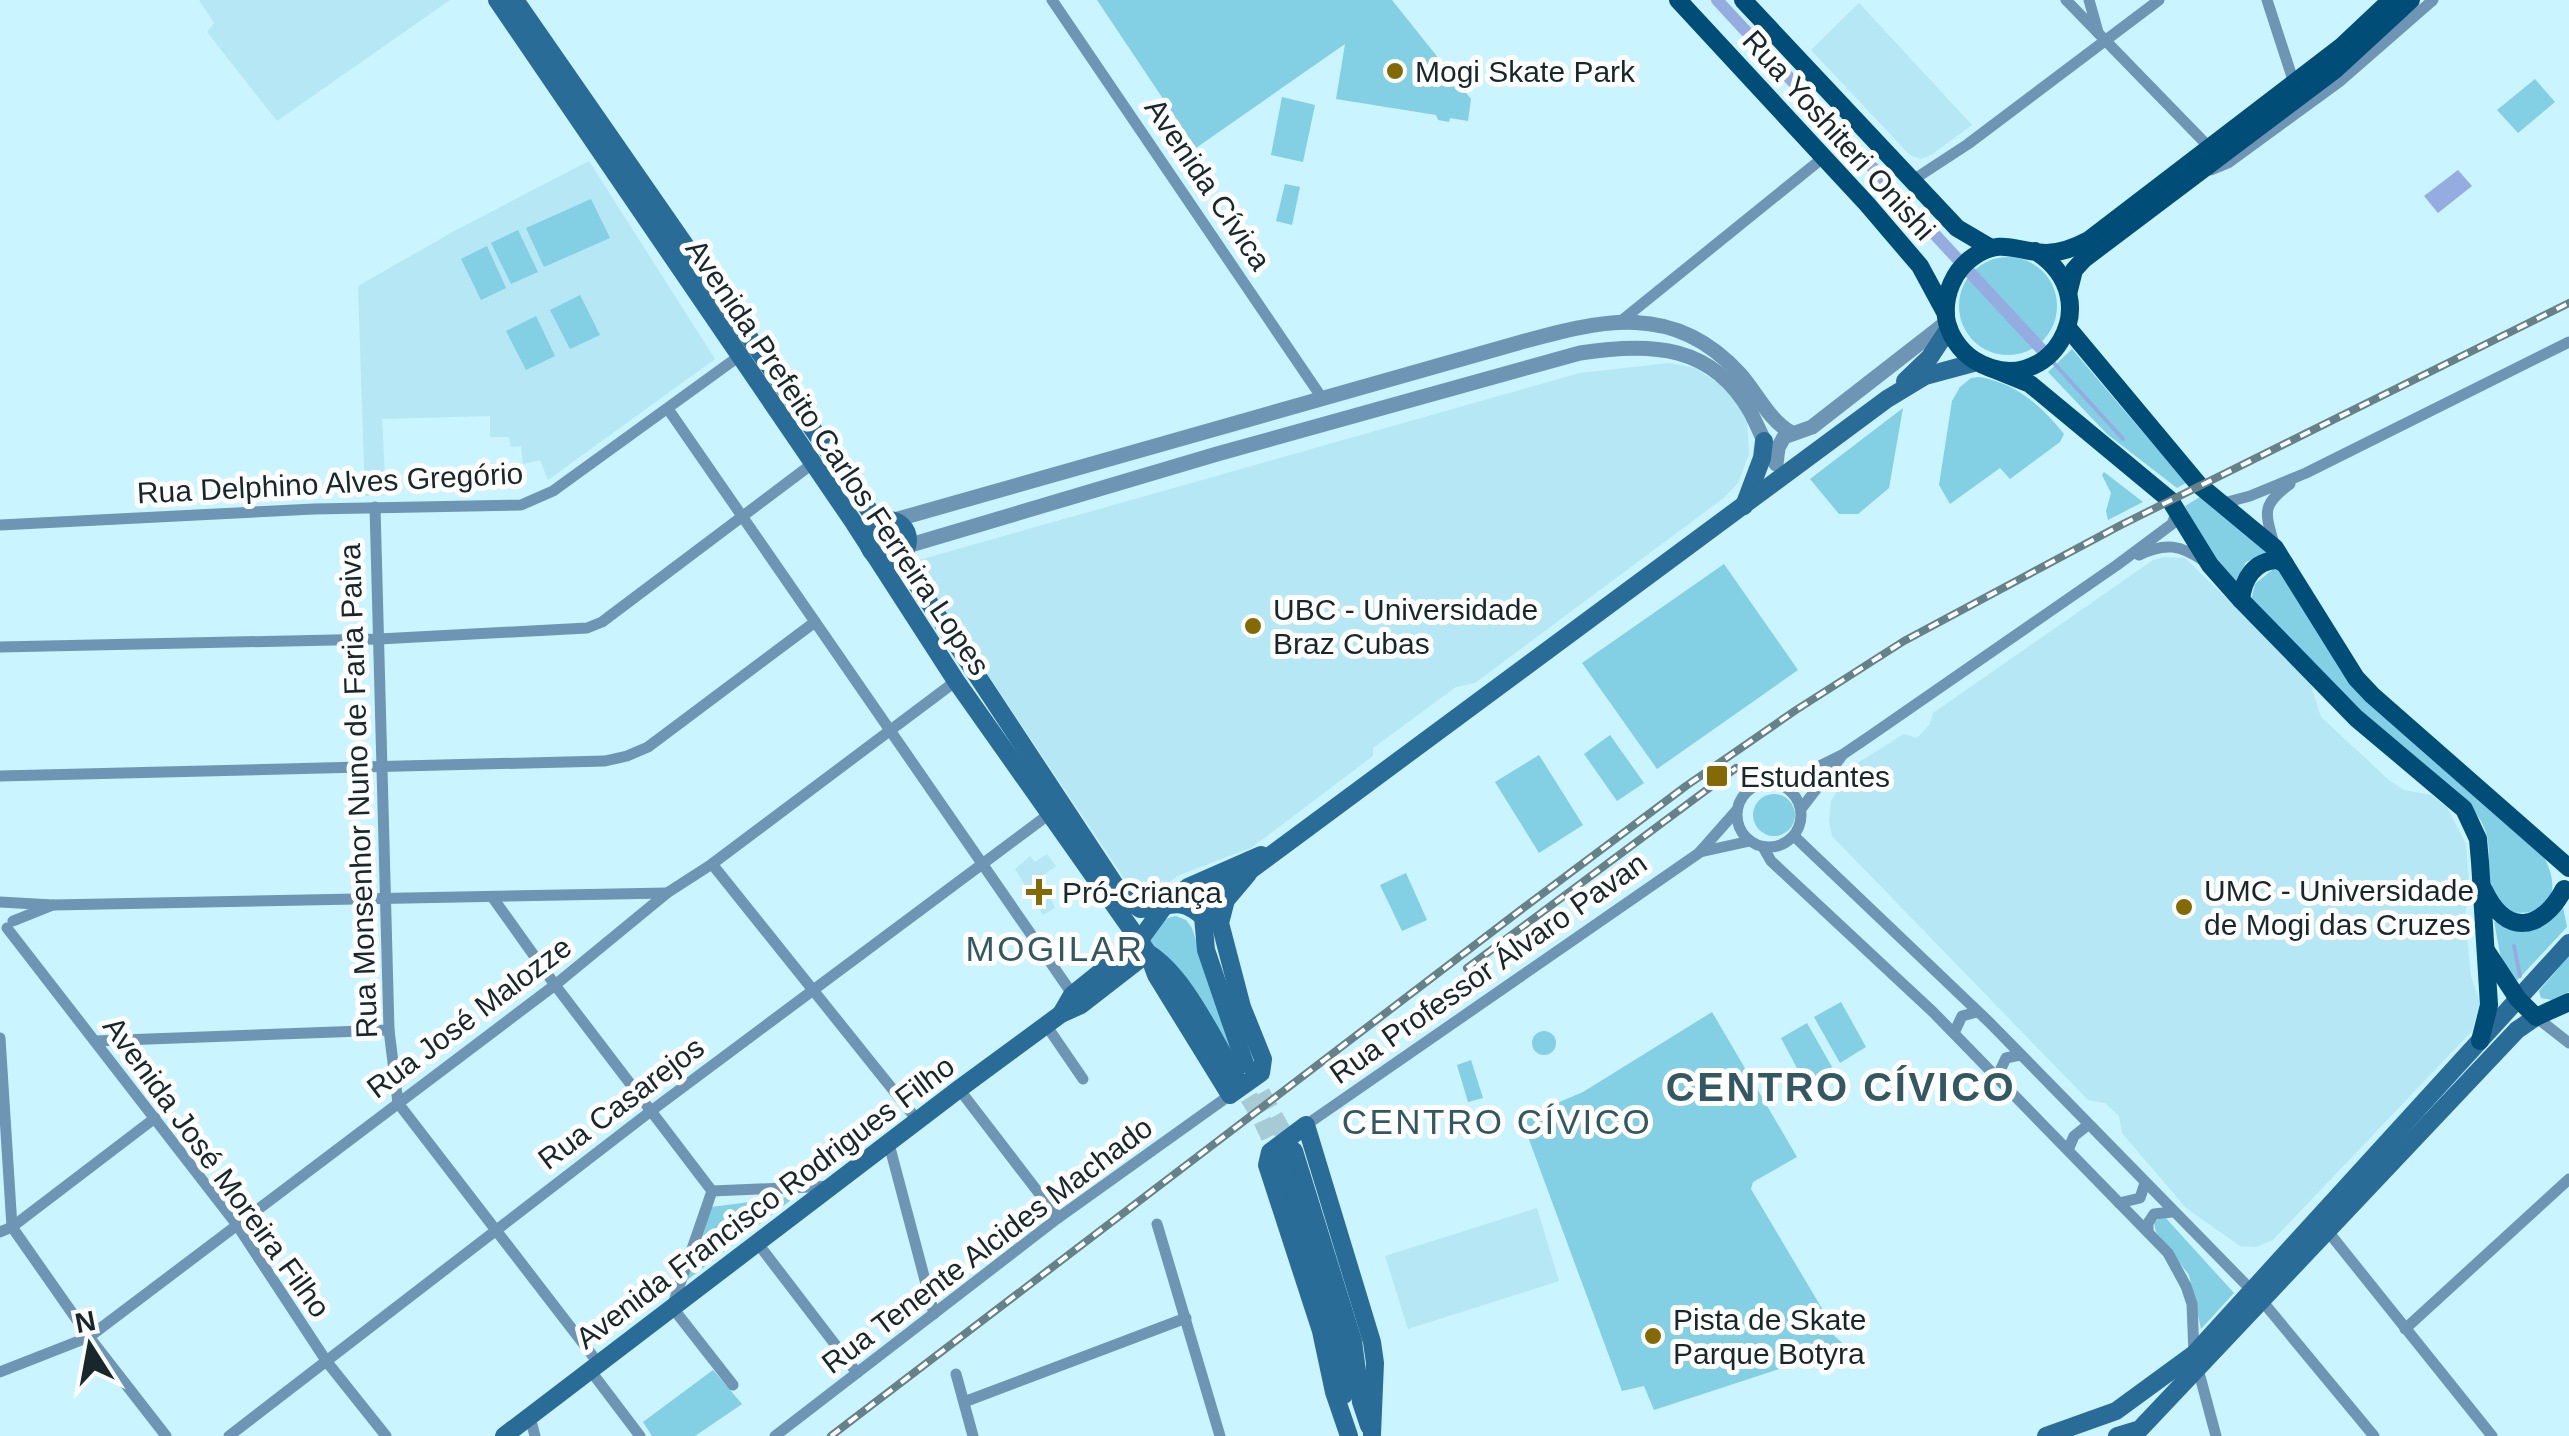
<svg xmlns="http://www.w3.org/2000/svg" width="2569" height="1436" viewBox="0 0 2569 1436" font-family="Arial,sans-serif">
	<rect width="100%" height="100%" fill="#caf4ff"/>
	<!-- built -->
	<g fill="#b5e7f5">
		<polygon points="199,0 450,0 277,121 207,32 214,23"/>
		<polygon points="1859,3 1972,125 1931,155 1921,159 1910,155 1811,50"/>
		<polygon points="589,161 715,359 548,480 540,460 523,464 521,446 511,447 509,437 490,437 490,416 382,419 386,495 365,496 358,286 458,229"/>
		<polygon points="1669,363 1695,368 1730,391 1747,420 1749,454 1738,483 1725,497 1475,683 1456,687 1373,748 1373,756 1251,848 1179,875 1152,895 1144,897 1134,893 917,569 919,560 1580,373"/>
		<polygon points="2164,557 2185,558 2309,679 2321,717 2390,781 2404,790 2431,795 2447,807 2466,844 2469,882 2465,918 2471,976 2480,1003 2472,1031 2273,1240 2256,1247 2240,1246 2186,1208 2122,1133 2119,1116 2105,1103 2088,1100 1832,836 1829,821 1831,801 1851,767 1904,734 1917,738 1930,724 1933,713 2153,560"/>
		<polygon points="1047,854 1056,866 1041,877 1055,908 1043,915 1015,869 1030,856 1035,862"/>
		<polygon points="1537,1208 1559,1281 1408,1329 1385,1256"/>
	</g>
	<!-- green -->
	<g fill="#83cfe3">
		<polygon points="1097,0 1392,0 1471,99 1468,121 1450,118 1449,122 1438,120 1436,115 1336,99 1345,44 1196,148"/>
		<polygon points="2535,79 2555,102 2518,133 2497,110"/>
		<polygon points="1282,97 1315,105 1303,162 1271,155"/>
		<polygon points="1285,184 1300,187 1292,225 1276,221"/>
		<polygon points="591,199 610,238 544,267 526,228"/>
		<polygon points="518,230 538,272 511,284 491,243"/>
		<polygon points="487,246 506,288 481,300 461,259"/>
		<circle cx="2008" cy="306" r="49"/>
		<polygon points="580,295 600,335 570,349 550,310"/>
		<polygon points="536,316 555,356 526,370 506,331"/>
		<polygon points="2072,349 2186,483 2177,488 2107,434 2048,372"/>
		<path d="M1979 377C2016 383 2042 406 2064 434L2060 442 2010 479 2000 468 1950 504 1939 485 1952 401 1960 387 1971 378Z"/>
		<polygon points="1903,408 1889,488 1858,514 1839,514 1810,479"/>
		<polygon points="2104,472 2143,502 2108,520 2106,511 2111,493 2102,475"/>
		<polygon points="2200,497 2268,552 2246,562 2234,584 2214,560 2185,506"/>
		<polygon points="1724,564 1798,670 1657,769 1582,663"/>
		<path d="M2273 569 2283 572 2288 579 2359 694 2545 859C2562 893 2549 917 2510 912 2505 907 2498 900 2494 894 2481 872 2499 845 2477 815L2353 704 2251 600 2255 584Z"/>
		<polygon points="1610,735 1644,783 1617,801 1584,754"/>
		<polygon points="1539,755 1583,825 1539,853 1495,782"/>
		<circle cx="1774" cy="815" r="21"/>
		<polygon points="1406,873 1427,920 1402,931 1380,885"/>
		<path d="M2563 907 2567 927 2513 985 2501 959 2494 921C2519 938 2546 932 2563 907Z"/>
		<path d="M1176 916 1186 920 1192 928 1233 1059 1171 964 1148 939C1155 927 1162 918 1176 916Z"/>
		<polygon points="2569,956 2569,992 2552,1000 2541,998 2539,991"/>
		<polygon points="1841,1002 1866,1047 1840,1063 1814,1017"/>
		<polygon points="1712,1012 1797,1157 1753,1182 1751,1189 1830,1322 1831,1333 1847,1347 1654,1410 1644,1386 1622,1391 1521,1118 1583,1092"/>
		<polygon points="1807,1023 1832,1067 1806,1085 1781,1038"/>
		<circle cx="1544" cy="1043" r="12"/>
		<polygon points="1471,1060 1483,1098 1468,1102 1457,1065"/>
		<polygon points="796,1196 686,1281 711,1207"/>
		<polygon points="2163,1215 2234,1293 2201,1329 2189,1275 2156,1232 2154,1223"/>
		<polygon points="713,1370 742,1404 695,1436 652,1436 643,1422"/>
	</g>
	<!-- water -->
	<polygon fill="#95ace1" points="2458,170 2472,186 2438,213 2424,196"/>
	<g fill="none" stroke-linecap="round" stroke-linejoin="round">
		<!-- stream -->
		<g stroke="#95ace1" stroke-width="4">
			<polyline points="2052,361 2123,439"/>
			<polyline points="2514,946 2520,976"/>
		</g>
		<!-- canal -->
		<polyline stroke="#95ace1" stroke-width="12" points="1717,0 2043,351"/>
		<!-- secondary-tunnel -->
		<g stroke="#a6cbd5" stroke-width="18" stroke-dasharray="18 9" stroke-linecap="butt">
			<polyline points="1248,1069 1293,1151"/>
			<polyline points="1235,1074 1260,1116 1281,1160"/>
		</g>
		<!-- minor -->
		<g stroke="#6e96b4" stroke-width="11">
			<polyline points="1052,0 1322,398"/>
			<polyline points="2066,0 2209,147"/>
			<polyline points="2089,0 2098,32"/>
			<polyline points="2267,0 2295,86"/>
			<polyline points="2211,170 2228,163 2339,82 2433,0"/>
			<polyline points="1913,180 1968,144 2159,0"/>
			<polyline points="1621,321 1824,157"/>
			<polyline points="668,409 1075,998"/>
			<polyline points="2220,504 2250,496 2306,473 2569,342"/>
			<polyline points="375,507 389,1030 398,1103 599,1364"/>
			<polyline points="0,525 314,509 521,505 553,491 738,357"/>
			<path d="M2274 544C2265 512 2261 505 2290 484"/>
			<path d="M2139 555C2165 542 2181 545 2204 561"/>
			<polyline points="0,647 379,639 587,628 602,622 812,464"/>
			<polyline points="0,776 605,761 627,756 648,747 815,622"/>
			<circle cx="1769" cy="815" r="32"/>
			<polyline points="1781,785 1842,755 1870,736 2117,565 2172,524 2177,511"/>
			<polyline points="1801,809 1841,757"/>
			<polyline points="1794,836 1989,1022 2263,1302 2374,1436"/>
			<polyline points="1763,847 1771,861 1933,1012 2168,1253 2186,1286 2192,1304 2194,1354 2216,1436"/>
			<polyline points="1700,852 1750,841"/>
			<polyline points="712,864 918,1121"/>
			<polyline points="493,898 555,985 712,1191"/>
			<polyline points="0,902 53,905 13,921"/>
			<polyline points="53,905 667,893"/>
			<polyline points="7,928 237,1225 327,1362 386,1436"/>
			<polyline points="2536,1017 2569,1043"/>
			<polyline points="1046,1025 1083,1079"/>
			<polyline points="1954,1033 1962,1016 1977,1012"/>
			<polyline points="0,1038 12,1227 89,1337 166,1436"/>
			<polyline points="96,1041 389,1030"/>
			<polyline points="1997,1077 2006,1058 2020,1055"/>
			<polyline points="959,1089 1058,1218"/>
			<polyline points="1306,1125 1699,853 1737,810"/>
			<polyline points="889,1144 934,1314"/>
			<polyline points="2068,1150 2074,1136 2088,1125"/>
			<polyline points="712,1191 672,1307 733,1385"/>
			<polyline points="712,1191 833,1186"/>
			<polyline points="2119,1203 2140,1198 2145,1183"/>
			<polyline points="1157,1224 1220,1436"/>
			<polyline points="2326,1229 2492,1436"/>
			<polyline points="0,1232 12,1227 155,1118"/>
			<polyline points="2148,1232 2148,1223 2154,1214 2172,1212"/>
			<polyline points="759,1245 857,1373"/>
			<polyline points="2405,1329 2569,1179"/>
			<polyline points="590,1370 640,1436"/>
			<polyline points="0,1372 89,1337 555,985 667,893 712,864 956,681"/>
			<polyline points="956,1374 973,1436"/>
			<polyline points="964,1402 1186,1318"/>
			<polyline points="530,1417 535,1436"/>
			<polyline points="229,1436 651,1111 1048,815"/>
			<polyline points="775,1436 1058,1218 1230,1095"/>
		</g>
		<!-- tertiary -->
		<g stroke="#6e96b4" stroke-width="15">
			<polyline points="1776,464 1778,448 1784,437 1812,427 1947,322"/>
			<path d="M891 521 1518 343C1601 320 1674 301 1740 374 1757 393 1768 419 1790 432"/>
			<path d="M907 546 1217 454 1580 353C1650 342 1713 344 1751 413 1759 429 1766 446 1775 462"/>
		</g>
		<!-- secondary -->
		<g stroke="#2a6c98" stroke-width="18">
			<path d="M497 0 854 523 956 681 1148 953C1185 976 1211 1036 1235 1074"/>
			<polyline points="515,0 878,523"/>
			<polyline points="1905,381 1930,357 1949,328"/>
			<polyline points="1744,506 1762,458 1764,441"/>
			<circle cx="888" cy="540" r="20"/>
			<path d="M899 557 1123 897 1140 909C1168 909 1178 894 1203 917L1206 950 1245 1064"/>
			<polyline points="1203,917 1221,892 1887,399 1925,376 1977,362"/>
			<polyline points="1061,1014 1072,995 1139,941 1166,904 1188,887 1261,855"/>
			<polyline points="1294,1151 1353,1341 1361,1402 1369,1426"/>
			<polyline points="1281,1160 1340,1345 1344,1395"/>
			<polyline points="504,1436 959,1089 1061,1014 1081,1005 1148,953 1156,975 1230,1095 1261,1073 1263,1059 1242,1007 1220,923 1226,900 1248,874"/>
			<polyline points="1349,1436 1334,1392 1321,1331 1267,1165 1270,1152 1306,1125 1372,1342 1375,1363 1372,1434"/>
			<polyline points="2046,1436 2116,1411 2194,1354 2569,943"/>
			<polyline points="2117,1436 2140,1429 2517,1030 2536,1017"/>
		</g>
		<!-- primary -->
		<g stroke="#004d77" stroke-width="18">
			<polyline points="1678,0 1867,204 1920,266 1946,314"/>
			<polyline points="1743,0 1957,228 1991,248"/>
			<path d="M2035 251C2113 300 2046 405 1974 360 1960 351 1948 334 1946 317 1944 294 1954 270 1973 257 2001 237 2017 252 2046 253 2061 253 2076 247 2089 240L2341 47 2391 0"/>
			<polyline points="2069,290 2074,270 2084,259 2336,69 2411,0"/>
			<polyline points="2068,328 2199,485 2275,548 2356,678 2372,695 2569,868"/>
			<polyline points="1988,367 2030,384 2170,500 2210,565 2241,600 2356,718 2464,809 2478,839 2480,862 2489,1005 2480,1041"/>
			<path d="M2241 600C2243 579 2254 561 2277 560L2285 564"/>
			<path d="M2484 890C2506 937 2542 931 2564 889"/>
			<polyline points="2487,952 2518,999 2536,1017 2569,1002"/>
		</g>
		<!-- rail casing -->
		<g stroke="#668188" stroke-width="8">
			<g id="rail">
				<polyline points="1467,968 1736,768"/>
				<polyline points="831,1436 1522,909 1686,786 1796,710 1904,641 2121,525 2569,303"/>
			</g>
		</g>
		<!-- rail -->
		<use href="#rail" stroke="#fff" stroke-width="4" stroke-dasharray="11" stroke-linecap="butt"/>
	</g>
	<!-- markers -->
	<g fill="#846a04" stroke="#fff" stroke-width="4">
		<circle cx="1395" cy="71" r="10"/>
		<circle cx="1253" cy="626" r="10"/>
		<rect x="1705" y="764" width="24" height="24" rx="5"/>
		<path d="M1034 877h10v10h10v10h-10v10h-10v-10h-10v-10h10z"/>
		<circle cx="2184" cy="907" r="10"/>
		<circle cx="1653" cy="1336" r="10"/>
	</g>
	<g text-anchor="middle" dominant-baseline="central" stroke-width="10" stroke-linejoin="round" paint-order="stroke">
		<!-- poi labels -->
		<g font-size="30" fill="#17272b" stroke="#fff" text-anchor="start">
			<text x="1415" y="71">Mogi Skate Park</text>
			<text x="1273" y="609">UBC - Universidade<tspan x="1273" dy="34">Braz Cubas</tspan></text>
			<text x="1740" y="776">Estudantes</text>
			<text x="2204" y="890">UMC - Universidade<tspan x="2204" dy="34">de Mogi das Cruzes</tspan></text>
			<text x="1062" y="892">Pró-Criança</text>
			<text x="1673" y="1319">Pista de Skate<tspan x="1673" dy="34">Parque Botyra</tspan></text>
		</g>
		<!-- street labels -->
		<g font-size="30" fill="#17272b" stroke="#fff">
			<text transform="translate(1839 135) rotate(48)">Rua Yoshiteri Onishi</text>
			<text transform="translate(1208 184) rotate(56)">Avenida Cívica</text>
			<text transform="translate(838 457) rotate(56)">Avenida Prefeito Carlos Ferreira Lopes</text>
			<text transform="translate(330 483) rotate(-3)">Rua Delphino Alves Gregório</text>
			<text transform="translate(358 791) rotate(-92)">Rua Monsenhor Nuno de Faria Paiva</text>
			<text transform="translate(1488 968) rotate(-35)">Rua Professor Álvaro Pavan</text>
			<text transform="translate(469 1017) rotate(-37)">Rua José Malozze</text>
			<text transform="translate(621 1103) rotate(-37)">Rua Casarejos</text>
			<text transform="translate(217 1167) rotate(54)">Avenida José Moreira Filho</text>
			<text transform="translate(765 1202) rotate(-37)">Avenida Francisco Rodrigues Filho</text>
			<text transform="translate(987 1245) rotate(-37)">Rua Tenente Alcides Machado</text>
		</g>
		<!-- quarter labels -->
		<g font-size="35" letter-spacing="2.5" fill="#335862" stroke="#fff">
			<text x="1055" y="948">MOGILAR</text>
			<text x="1497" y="1121">CENTRO CÍVICO</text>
		</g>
		<!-- district labels -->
		<g font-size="40" font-weight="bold" letter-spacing="2.5" fill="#335862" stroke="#fff">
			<text x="1841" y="1087">CENTRO CÍVICO</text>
		</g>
	</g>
	<!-- north arrow -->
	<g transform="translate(90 1346) rotate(349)" stroke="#ffffff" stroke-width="8" paint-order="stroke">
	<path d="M0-8L18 38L0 25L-18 38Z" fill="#17272b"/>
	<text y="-15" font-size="28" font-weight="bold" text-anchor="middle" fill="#17272b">N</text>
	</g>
</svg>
